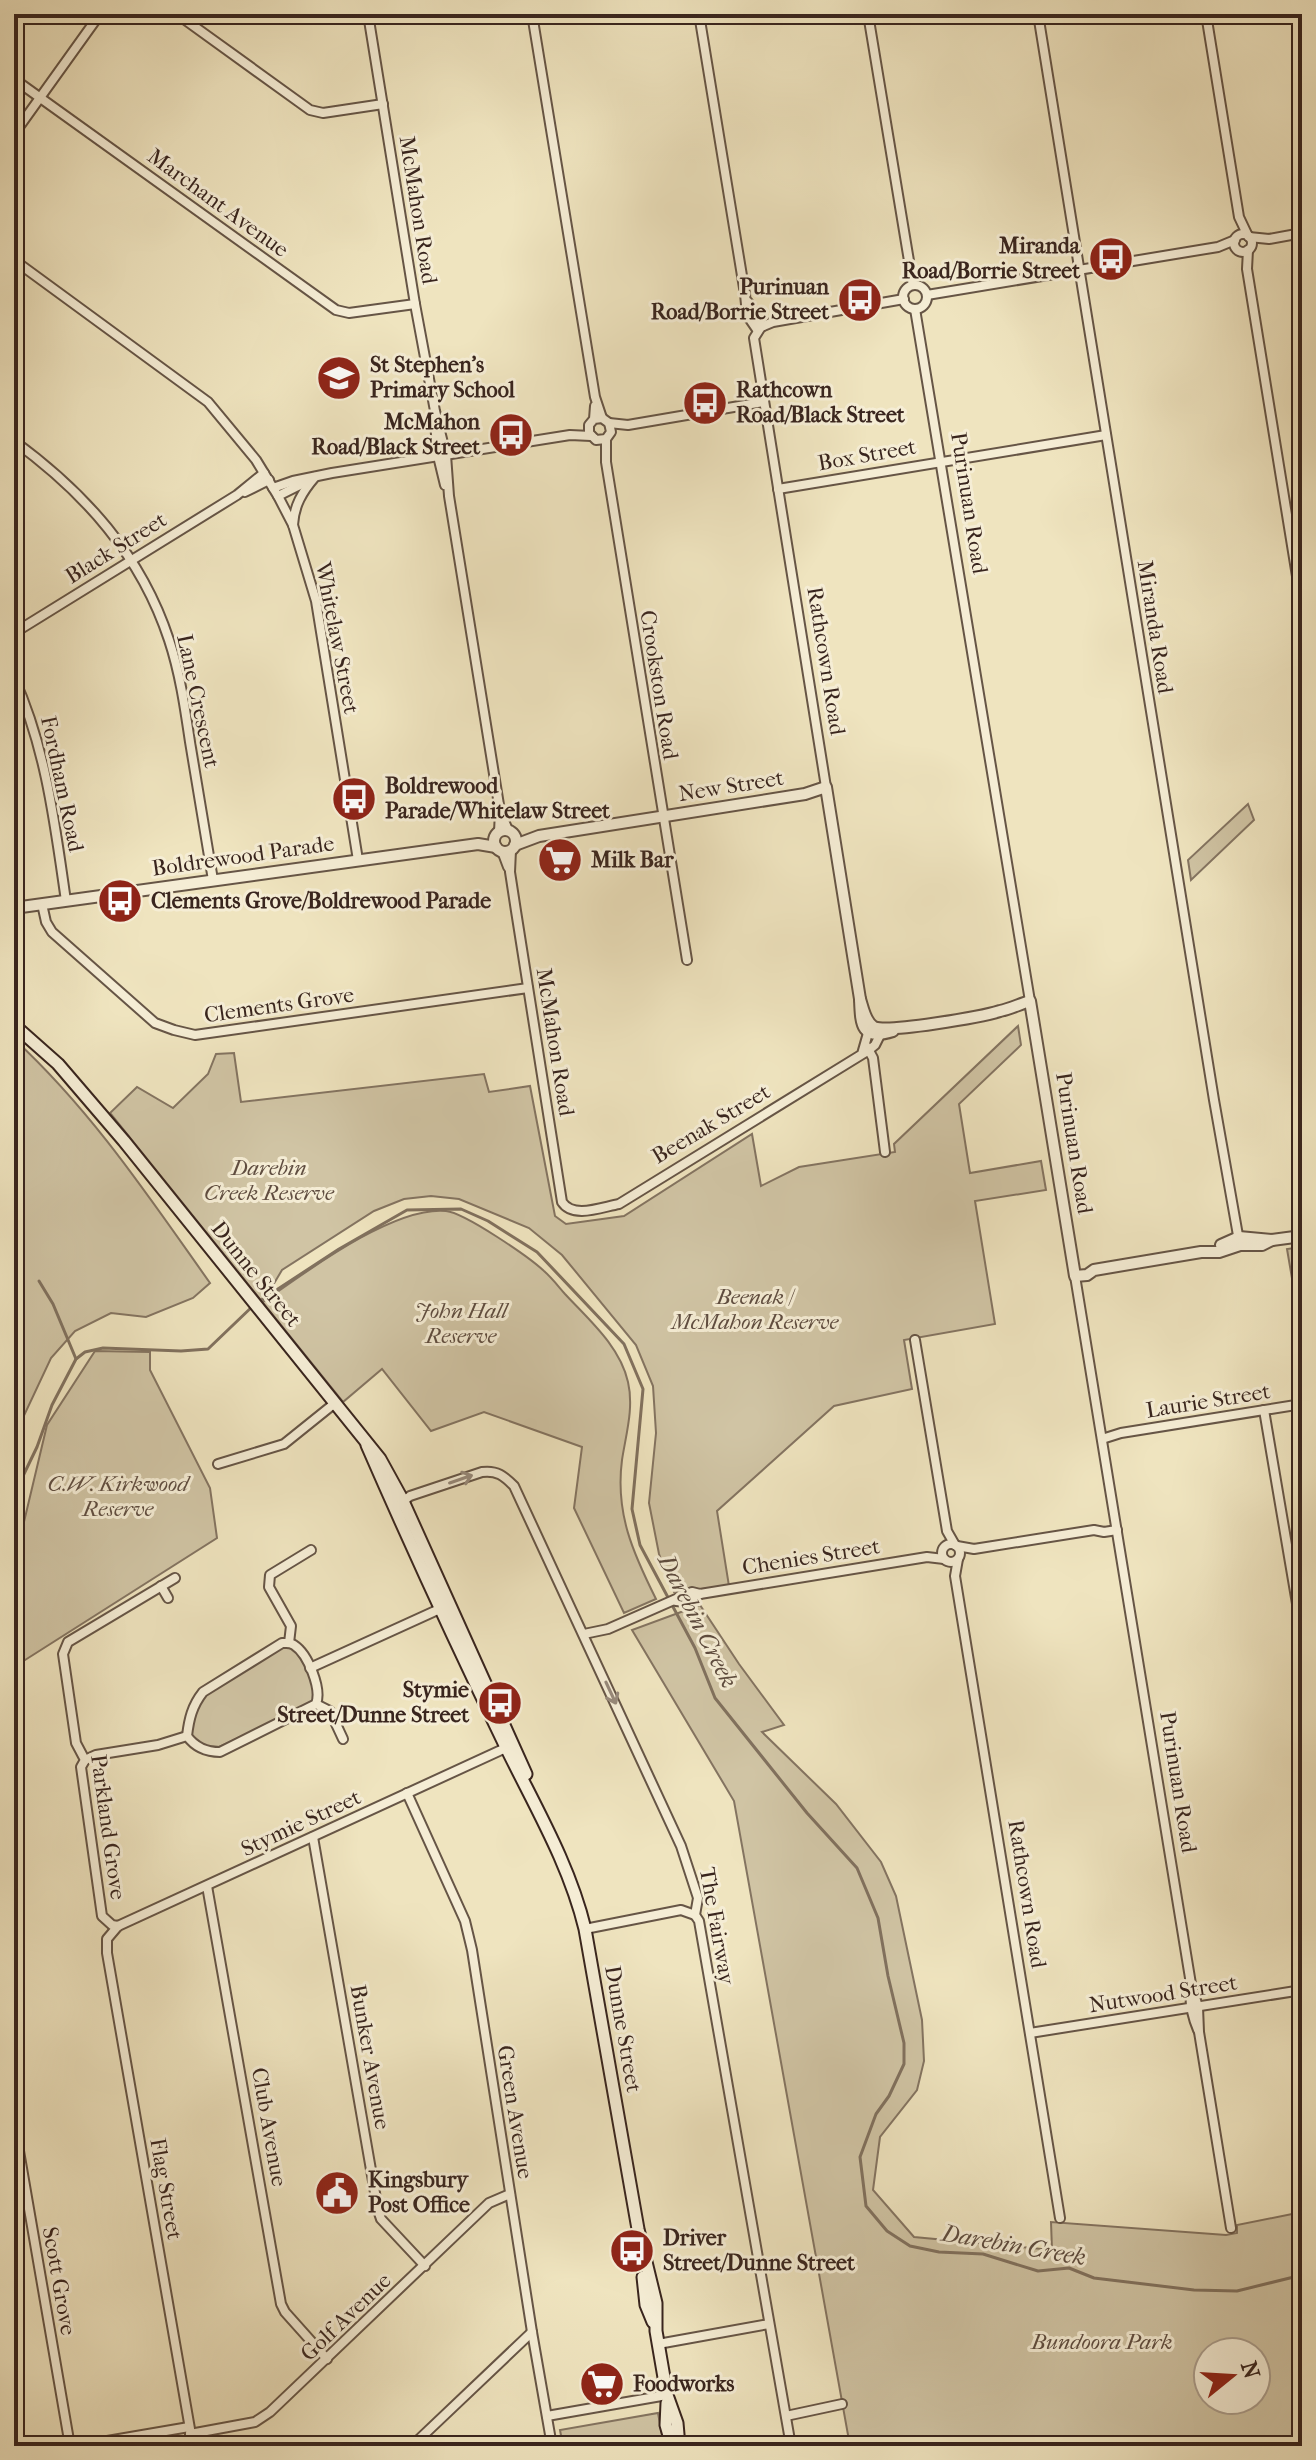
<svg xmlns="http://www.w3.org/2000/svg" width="1316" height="2460" viewBox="0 0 1316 2460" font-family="'IM FELL French Canon',serif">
	<rect width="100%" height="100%" fill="#efe4bf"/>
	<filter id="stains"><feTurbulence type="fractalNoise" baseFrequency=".0025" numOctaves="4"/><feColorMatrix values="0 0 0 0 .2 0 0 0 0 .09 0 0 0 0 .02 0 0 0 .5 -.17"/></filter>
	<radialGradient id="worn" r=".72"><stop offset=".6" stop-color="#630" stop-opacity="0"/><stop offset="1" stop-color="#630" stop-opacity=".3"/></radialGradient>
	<!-- green -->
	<g fill="#d0c4a4" stroke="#847461" stroke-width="2" fill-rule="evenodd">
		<polygon points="1248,804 1254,820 1191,880 1188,860"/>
		<path d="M1018 1026 1021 1045 959 1104 970 1173 1041 1161 1046 1190 975 1201 995 1324 904 1340 912 1389 834 1406 717 1511 729 1586 674 1592 659 1554 649 1503 656 1433 653 1386 636 1345 562 1255 529 1228 459 1199 431 1196 404 1199 374 1211 282 1270 263 1302C306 1272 393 1206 446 1211 465 1213 529 1257 544 1271 552 1278 558 1286 565 1294 588 1319 620 1346 628 1382 634 1408 626 1434 622 1460 615 1513 633 1553 656 1599L624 1613 574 1508 582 1447 484 1412 431 1431 382 1369 343 1402 110 1113 137 1087 173 1108 208 1074 216 1054 234 1053 241 1102 484 1074 489 1092 530 1086 555 1216 566 1224 624 1216 752 1134 761 1186 799 1167 895 1152 894 1144Z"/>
		<path d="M14 1039C92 1111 149 1197 210 1283L193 1298 146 1317 111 1313 75 1331 51 1358 20 1424 14 1446Z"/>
		<polygon points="1302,1247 1302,1337 1287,1249"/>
		<polygon points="95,1351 150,1352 150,1370 210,1488 217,1538 14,1667 14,1564 47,1425"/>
		<path d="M700 1605 739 1664 784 1725 762 1732 836 1804 881 1862 896 1896 922 2020 924 2061 917 2090 880 2137 873 2190 914 2237 1052 2250 1051 2222 1226 2235 1237 2233V2225L1302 2212V2446H850L734 1801 632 1630ZM1208 2352H1256V2400H1208Z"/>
		<path d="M282 1646 293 1648C305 1662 313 1678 315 1697L310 1705 219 1747 203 1746 190 1736 192 1719 204 1694Z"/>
		<polygon points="658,2413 664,2446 563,2446 560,2430"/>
	</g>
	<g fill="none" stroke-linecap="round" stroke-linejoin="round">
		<!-- stream -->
		<g stroke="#81715e" stroke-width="3">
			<polyline points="39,1281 53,1304 76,1359"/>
			<polyline points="14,1513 23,1476 37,1447 52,1405 76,1359 85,1352 103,1348 181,1351 208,1349 255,1304 339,1249 407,1210 461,1209 488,1221 537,1252 624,1344 643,1389 632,1509 640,1545 695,1648 715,1698 807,1813 857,1868 878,1918 888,1976 904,2043 904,2064 889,2096 876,2114 860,2157 866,2206 887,2231 910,2246 939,2252 983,2254 1038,2271 1069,2268 1094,2278 1194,2290 1237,2291 1302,2275"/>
		</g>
		<!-- minor casing -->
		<g stroke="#665546" stroke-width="12">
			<g id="minor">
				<polyline points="177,14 310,110 323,113 383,104"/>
				<polyline points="368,14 415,304 435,411 446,455 449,496 500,811 499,832"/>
				<polyline points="532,14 595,397 602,418"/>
				<polyline points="699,14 745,294 747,315 758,331"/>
				<polyline points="868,14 913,285"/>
				<polyline points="1038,14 1214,1100 1239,1241"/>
				<polyline points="1206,14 1239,217 1248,236"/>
				<polyline points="14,79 336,310 349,313 415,304"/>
				<polyline points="14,134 100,14"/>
				<circle cx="1243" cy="243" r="9"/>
				<polyline points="1249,237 1269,239 1302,233"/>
				<polyline points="1248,250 1247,269 1302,607"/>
				<polyline points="14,260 208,402 256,460 278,496 293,525 316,601 358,860"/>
				<circle cx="915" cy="297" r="12"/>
				<polyline points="927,295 1218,247 1235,240"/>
				<polyline points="748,302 753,313 763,326"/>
				<polyline points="915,309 1030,1001"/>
				<polyline points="594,419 602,418 609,423 611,432 606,439 596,440 589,433 589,425 594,419 595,406"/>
				<polyline points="609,423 628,425 763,402"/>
				<polyline points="435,424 438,456 445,485"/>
				<polyline points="606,439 606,462 687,960"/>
				<path d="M14 441C85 493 141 555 169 640 180 673 185 708 190 742 198 788 205 834 213 880"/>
				<polyline points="273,488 293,481 332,473 570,435 591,436"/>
				<polyline points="778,489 1106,435"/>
				<polyline points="245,492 269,480"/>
				<polyline points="278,496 308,481"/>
				<path d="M293 525C294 506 302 492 315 477"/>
				<polyline points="14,633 237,495 264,473"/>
				<path d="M14 678C46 748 55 825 66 901"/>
				<polyline points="826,787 754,338 761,327 773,322 904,299"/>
				<polyline points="502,816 508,830"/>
				<path d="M511 850 510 872 516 911 562 1202C573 1219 602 1207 619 1204L869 1050 875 1045 880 1035 875 1028 868 1033 862 1054"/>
				<polyline points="502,851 508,867"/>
				<polyline points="42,904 46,922 52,932 155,1023 174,1030 195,1035 528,988"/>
				<polyline points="867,1047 873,1058 885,1152"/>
				<polyline points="1075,1276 1191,1984 1198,2007 1199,2032 1231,2228"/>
				<polyline points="915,1340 947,1531 955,1545"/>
				<polyline points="1264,1410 1302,1633"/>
				<polyline points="1102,1439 1121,1433 1302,1404"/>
				<polyline points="218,1464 284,1444 335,1403"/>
				<path d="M400 1504 410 1496 482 1472C497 1470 504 1476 514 1486L681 1846 698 1898 695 1915 699 1921 791 2446"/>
				<circle cx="951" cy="1553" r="9"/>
				<polyline points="957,1546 974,1549 1094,1530 1104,1532 1117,1530"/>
				<polyline points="958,1559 955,1576 1060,2218"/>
				<polyline points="161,1586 168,1598"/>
				<polyline points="676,1601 686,1602 700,1594"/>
				<polyline points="584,1634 608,1629 692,1592 700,1594 927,1557 944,1559"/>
				<path d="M282 1643C287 1643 290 1642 294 1645 308 1654 322 1689 316 1704L220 1752C206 1752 195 1747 187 1736 189 1719 192 1706 203 1692Z"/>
				<polyline points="289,1643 291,1626 269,1587 270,1575 311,1550"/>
				<polyline points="310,1668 444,1607"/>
				<polyline points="316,1704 330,1711 343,1739"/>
				<polyline points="85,1760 96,1755 158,1745 187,1736"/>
				<polyline points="407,1793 465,1921 472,1950 532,2332 552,2446"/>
				<polyline points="313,1837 378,2210 381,2219 425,2266"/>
				<polyline points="207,1886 281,2304 285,2312 327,2359"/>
				<polyline points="118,1926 112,1925 102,1916 81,1767 85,1760 76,1743 63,1654 68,1642 175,1578"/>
				<polyline points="585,1929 681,1910 695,1915"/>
				<path d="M1191 1985C1189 2001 1191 2014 1198 2030"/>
				<polyline points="1030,2033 1302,1990"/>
				<polyline points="14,2122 70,2446"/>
				<polyline points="14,2207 21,2200 26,2198"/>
				<polyline points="658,2344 769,2324"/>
				<polyline points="547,2416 667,2395"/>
				<polyline points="786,2416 842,2404"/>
				<polyline points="190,2434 255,2422 270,2412 489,2203 510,2194"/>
				<polyline points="78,2446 189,2427"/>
				<polyline points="193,2446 107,1953 107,1939 118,1926 510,1746"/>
				<polyline points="412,2446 532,2332"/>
			</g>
		</g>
		<!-- tertiary casing -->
		<g stroke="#665546" stroke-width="14">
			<g id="tertiary">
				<circle cx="505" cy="841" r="11"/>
				<path d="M515 845 539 836 805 794 826 787 860 999C861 1025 861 1041 893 1031"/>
				<polyline points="14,908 478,844 496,847"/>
				<path d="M860 999C863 1008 865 1022 874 1027 888 1033 981 1017 1000 1011 1010 1009 1020 1004 1030 1001L1075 1276 1087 1275 1094 1270 1201 1252H1219L1240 1245H1262L1272 1240"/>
				<polyline points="1221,1245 1239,1237 1272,1240 1302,1236"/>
			</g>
		</g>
		<!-- secondary casing -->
		<g stroke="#39251e" stroke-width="15">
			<g id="secondary">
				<polyline points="14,1025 58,1064 124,1141 380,1459 402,1499 526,1774"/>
				<path d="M367 1445C411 1546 457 1646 505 1745 534 1805 569 1863 585 1929L638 2229 656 2303V2331L667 2395 677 2423 679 2446"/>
				<polyline points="643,2277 646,2305 653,2322"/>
				<polyline points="667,2403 666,2425 672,2446"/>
			</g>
		</g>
		<!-- minor -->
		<use href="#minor" stroke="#f5edd5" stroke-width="8"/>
		<!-- tertiary -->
		<use href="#tertiary" stroke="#f5edd5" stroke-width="10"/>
		<!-- secondary -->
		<use href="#secondary" stroke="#f5edd5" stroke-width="11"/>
	</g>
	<!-- one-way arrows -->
	<defs><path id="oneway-shaft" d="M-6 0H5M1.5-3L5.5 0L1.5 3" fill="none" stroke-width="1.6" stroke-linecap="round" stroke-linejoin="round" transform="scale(2)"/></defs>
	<g stroke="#97897a">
		<use href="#oneway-shaft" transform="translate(461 1479) rotate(-19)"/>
		<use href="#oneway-shaft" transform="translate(611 1693) rotate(65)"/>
	</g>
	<!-- icons -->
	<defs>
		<g id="bus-disc" transform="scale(2.3)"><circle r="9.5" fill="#8f2418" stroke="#f5edd5"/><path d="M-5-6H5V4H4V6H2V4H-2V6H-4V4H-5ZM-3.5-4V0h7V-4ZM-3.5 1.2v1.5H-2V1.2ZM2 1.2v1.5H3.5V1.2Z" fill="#fff"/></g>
		<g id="school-disc" transform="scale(2.3)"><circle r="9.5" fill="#8f2418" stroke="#f5edd5"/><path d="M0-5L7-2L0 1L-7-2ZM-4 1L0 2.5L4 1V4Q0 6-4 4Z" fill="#fff"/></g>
		<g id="supermarket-disc" transform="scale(2.3)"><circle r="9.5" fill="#8f2418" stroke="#f5edd5"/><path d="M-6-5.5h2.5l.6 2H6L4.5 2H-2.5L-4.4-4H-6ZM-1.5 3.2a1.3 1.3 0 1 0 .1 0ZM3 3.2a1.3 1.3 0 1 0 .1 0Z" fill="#fff"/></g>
		<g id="civic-disc" transform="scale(2.3)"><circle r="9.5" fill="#8f2418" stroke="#f5edd5"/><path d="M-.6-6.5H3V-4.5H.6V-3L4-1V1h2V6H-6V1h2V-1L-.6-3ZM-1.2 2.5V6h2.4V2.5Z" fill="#fff"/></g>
	</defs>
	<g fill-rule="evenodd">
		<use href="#bus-disc" x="1111" y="259"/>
		<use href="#bus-disc" x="860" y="300"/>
		<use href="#school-disc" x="339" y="378"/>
		<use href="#bus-disc" x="705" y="403"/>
		<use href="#bus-disc" x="511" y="435"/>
		<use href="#bus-disc" x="354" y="799"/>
		<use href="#supermarket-disc" x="560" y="860"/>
		<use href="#bus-disc" x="120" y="901"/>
		<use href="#bus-disc" x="500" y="1703"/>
		<use href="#civic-disc" x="337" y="2193"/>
		<use href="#bus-disc" x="632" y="2251"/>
		<use href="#supermarket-disc" x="602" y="2384"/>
	</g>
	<g text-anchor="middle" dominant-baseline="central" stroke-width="6" stroke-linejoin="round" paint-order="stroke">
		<!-- street labels -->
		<g font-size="22" fill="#39251e" stroke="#f5edd5">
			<text transform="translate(218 203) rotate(36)">Marchant Avenue</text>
			<text transform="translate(418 210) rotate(81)">McMahon Road</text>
			<text transform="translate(867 455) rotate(-10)">Box Street</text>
			<text transform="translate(969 503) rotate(81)">Purinuan Road</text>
			<text transform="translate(116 548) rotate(-32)">Black Street</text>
			<text transform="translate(1155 627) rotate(81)">Miranda Road</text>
			<text transform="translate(337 638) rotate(79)">Whitelaw Street</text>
			<text transform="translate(826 661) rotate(81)">Rathcown Road</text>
			<text transform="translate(659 685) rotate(81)">Crookston Road</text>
			<text transform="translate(198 701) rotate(78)">Lane Crescent</text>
			<text transform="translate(62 784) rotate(78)">Fordham Road</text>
			<text transform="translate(731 786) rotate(-9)">New Street</text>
			<text transform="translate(243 856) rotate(-8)">Boldrewood Parade</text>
			<text transform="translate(279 1005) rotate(-8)">Clements Grove</text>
			<text transform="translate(555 1042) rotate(81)">McMahon Road</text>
			<text transform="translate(711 1124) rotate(-31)">Beenak Street</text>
			<text transform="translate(1074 1143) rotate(81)">Purinuan Road</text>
			<text transform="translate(256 1274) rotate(51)">Dunne Street</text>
			<text transform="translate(1208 1401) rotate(-9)">Laurie Street</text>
			<text transform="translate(811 1557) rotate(-9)">Chenies Street</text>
			<text transform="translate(1178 1782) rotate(81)">Purinuan Road</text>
			<text transform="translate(301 1823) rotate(-25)">Stymie Street</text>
			<text transform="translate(108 1827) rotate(82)">Parkland Grove</text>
			<text transform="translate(1027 1894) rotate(81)">Rathcown Road</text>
			<text transform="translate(717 1926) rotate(80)">The Fairway</text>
			<text transform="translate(1163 1994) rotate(-9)">Nutwood Street</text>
			<text transform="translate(623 2029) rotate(80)">Dunne Street</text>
			<text transform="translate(370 2057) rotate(80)">Bunker Avenue</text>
			<text transform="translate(515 2112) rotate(81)">Green Avenue</text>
			<text transform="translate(269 2127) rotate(80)">Club Avenue</text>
			<text transform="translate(166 2189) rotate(80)">Flag Street</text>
			<text transform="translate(59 2281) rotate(80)">Scott Grove</text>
			<text transform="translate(346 2317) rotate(-44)">Golf Avenue</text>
		</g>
		<!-- poi labels -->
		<g font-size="22" font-weight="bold" fill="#39251e" stroke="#f5edd5" text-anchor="start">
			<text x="1080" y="246" text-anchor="end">Miranda<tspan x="1080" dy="25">Road/Borrie Street</tspan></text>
			<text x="829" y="287" text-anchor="end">Purinuan<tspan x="829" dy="25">Road/Borrie Street</tspan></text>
			<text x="370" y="365">St Stephen's<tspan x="370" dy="25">Primary School</tspan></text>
			<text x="736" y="390">Rathcown<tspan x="736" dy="25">Road/Black Street</tspan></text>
			<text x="480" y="422" text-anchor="end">McMahon<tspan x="480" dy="25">Road/Black Street</tspan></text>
			<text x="385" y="786">Boldrewood<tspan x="385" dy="25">Parade/Whitelaw Street</tspan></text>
			<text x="591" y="860">Milk Bar</text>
			<text x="151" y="901">Clements Grove/Boldrewood Parade</text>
			<text x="469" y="1690" text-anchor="end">Stymie<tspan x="469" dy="25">Street/Dunne Street</tspan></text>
			<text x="368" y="2180">Kingsbury<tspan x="368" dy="25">Post Office</tspan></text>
			<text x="663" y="2238">Driver<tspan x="663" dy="25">Street/Dunne Street</tspan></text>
			<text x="633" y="2384">Foodworks</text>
		</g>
		<!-- park labels -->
		<g font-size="22" font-style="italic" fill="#5f4d40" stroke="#f5edd5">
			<text x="269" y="1168">Darebin<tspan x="269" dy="25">Creek Reserve</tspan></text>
			<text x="755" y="1297">Beenak /<tspan x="755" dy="25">McMahon Reserve</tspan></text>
			<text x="461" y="1311">John Hall<tspan x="461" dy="25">Reserve</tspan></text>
			<text x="118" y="1484">C.W. Kirkwood<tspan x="118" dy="25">Reserve</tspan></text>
			<text x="1102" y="2342">Bundoora Park</text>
		</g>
		<!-- water labels -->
		<g font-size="24" font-style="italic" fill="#5d4b3e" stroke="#f5edd5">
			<text transform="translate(698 1621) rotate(63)">Darebin Creek</text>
			<text transform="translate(1014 2245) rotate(10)">Darebin Creek</text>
		</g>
	</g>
	<!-- margin -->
	<rect width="1316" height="2460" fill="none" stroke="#efe4bf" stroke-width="48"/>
	<rect x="16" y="16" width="1284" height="2428" fill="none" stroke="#39251e" stroke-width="4"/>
	<rect x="24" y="24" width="1268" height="2412" fill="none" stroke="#39251e" stroke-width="2"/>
	<!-- north arrow -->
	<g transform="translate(1232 2376) rotate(72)"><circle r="38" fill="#f5edd5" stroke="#aa9d8c" stroke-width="2"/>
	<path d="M0-6L14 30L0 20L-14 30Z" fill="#8f2418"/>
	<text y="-12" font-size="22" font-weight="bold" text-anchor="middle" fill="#39251e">N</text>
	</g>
	<rect width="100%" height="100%" filter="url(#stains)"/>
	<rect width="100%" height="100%" fill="url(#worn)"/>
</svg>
